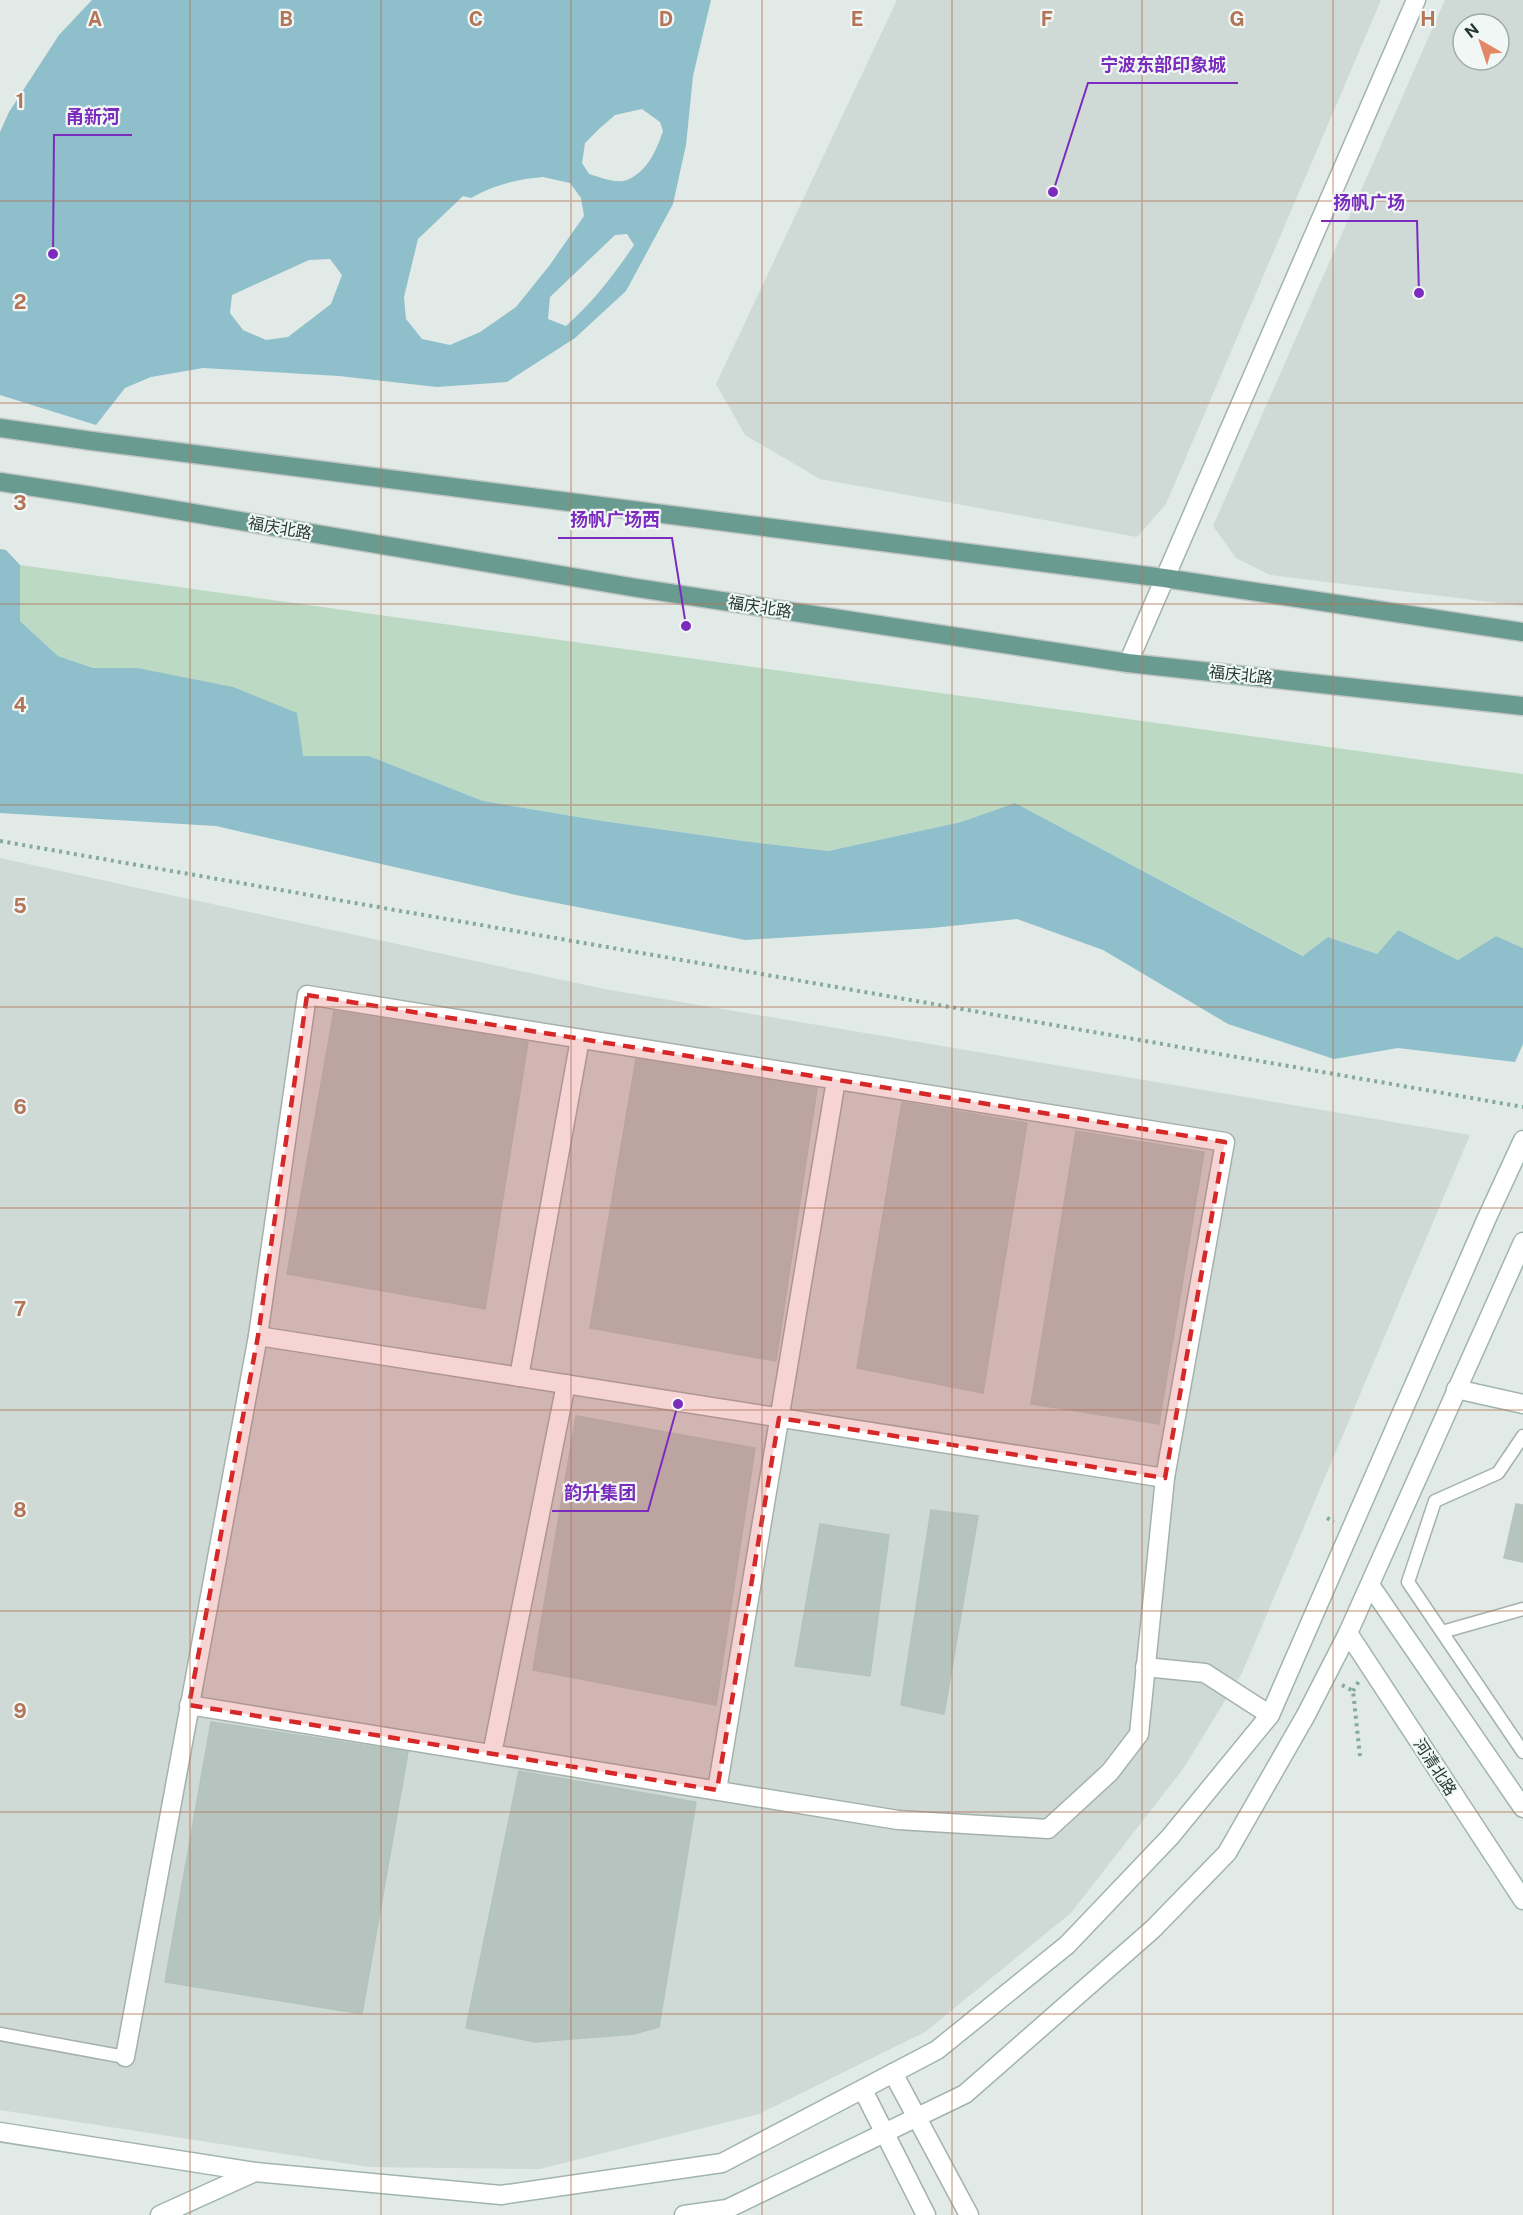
<svg xmlns="http://www.w3.org/2000/svg" width="1523" height="2215" viewBox="0 0 1523 2215" font-family="'Public Sans','Noto Sans SC',sans-serif">
	<rect width="100%" height="100%" fill="#e1eae6"/>
	<!-- built -->
	<g fill="#cfd9d5" fill-rule="evenodd">
		<polygon points="897,0 1381,0 1166,504 1137,537 820,479 745,435 716,384"/>
		<path d="M1445 0H1523V606L1270 575 1236 558 1213 526ZM1463 24H1499V60H1463Z"/>
		<polygon points="0,858 604,989 1470,1135 1242,1673 1183,1769 1071,1913 925,2032 759,2114 540,2169 369,2167 0,2110"/>
	</g>
	<!-- green -->
	<polygon fill="#bcd9c4" points="20,565 1523,774 1523,948 1496,936 1458,960 1398,930 1377,954 1328,937 1304,956 1015,803 961,822 828,851 743,841 596,820 483,801 369,756 303,756 137,668 93,668 58,656 20,621 16,596"/>
	<!-- water -->
	<g fill="#8ebfca" fill-rule="evenodd">
		<path d="M92 0H711L693 76 686 145 673 204 626 291 575 338 507 382 437 387 339 376 203 368 151 377 125 388 96 425 0 395V132L9 112 59 35ZM642 109 660 122 663 131C656 151 648 171 627 180 616 184 599 177 589 174L582 163 585 143 599 129 615 115ZM543 177 570 183 581 198 584 216 549 266 516 307 480 332 450 345 422 339 406 319 404 297 418 239 463 196 471 198C493 185 518 179 543 177ZM627 234 634 245C614 275 593 302 566 326L548 319 550 297 615 235ZM330 259 342 275 331 304 288 337 266 340 243 330 230 313 232 295 309 260Z"/>
		<polygon points="0,549 6,550 20,565 20,621 58,656 93,668 137,668 233,687 297,713 303,756 369,756 483,801 596,820 743,841 828,851 961,822 1015,803 1303,956 1328,937 1377,954 1398,930 1458,960 1496,936 1523,948 1523,1044 1515,1062 1398,1048 1334,1059 1228,1024 1103,950 1017,919 932,928 745,940 516,895 216,826 0,813"/>
	</g>
	<!-- building -->
	<g fill="#b6c4bf" stroke="#b4c3bd" stroke-width="1.5">
		<polygon points="334,1011 528,1042 485,1309 287,1274"/>
		<polygon points="636,1059 817,1088 776,1361 590,1328"/>
		<polygon points="902,1102 1027,1123 983,1393 857,1368"/>
		<polygon points="1076,1131 1204,1152 1159,1424 1031,1404"/>
		<polygon points="576,1416 755,1448 716,1705 533,1670"/>
		<polygon points="1516,1504 1523,1505 1523,1562 1504,1558"/>
		<polygon points="931,1510 978,1516 944,1714 901,1705"/>
		<polygon points="820,1524 889,1535 870,1676 795,1666"/>
		<polygon points="211,1722 408,1752 362,2014 165,1982"/>
		<polygon points="519,1771 696,1802 659,2027 634,2034 535,2042 466,2028"/>
	</g>
	<g fill="none" stroke-linecap="round" stroke-linejoin="round">
		<!-- lane casing -->
		<g stroke="#a4b1ad" stroke-width="15">
			<g id="lane">
				<polyline points="1523,1436 1498,1473 1435,1501 1408,1582 1523,1752"/>
				<polyline points="1442,1632 1523,1609"/>
				<polyline points="0,2034 125,2057"/>
			</g>
		</g>
		<!-- street casing -->
		<g stroke="#a4b1ad" stroke-width="21">
			<g id="street">
				<polyline points="258,1336 1165,1478"/>
				<polyline points="519,1377 580,1039"/>
				<polyline points="1145,1667 1205,1673 1270,1715"/>
				<polyline points="492,1754 566,1384"/>
				<polyline points="717,1790 836,1080"/>
				<polyline points="125,2057 258,1336 307,995 1225,1142 1165,1478 1139,1734 1110,1772 1048,1829 898,1820 189,1705"/>
				<polyline points="893,2073 969,2215"/>
				<polyline points="863,2090 926,2215"/>
			</g>
		</g>
		<!-- secondary casing -->
		<g stroke="#a1b4ae" stroke-width="21">
			<g id="secondary">
				<polyline points="1128,663 1416,0"/>
				<polyline points="1456,1389 1523,1404"/>
				<polyline points="1370,1585 1523,1808"/>
				<polyline points="1348,1633 1523,1900"/>
				<polyline points="0,2132 255,2172 501,2195 722,2163 937,2050 1067,1945 1170,1837 1270,1715 1486,1220 1523,1140"/>
				<polyline points="160,2215 255,2172"/>
				<polyline points="684,2215 727,2209 965,2094 1153,1929 1227,1853 1306,1715 1348,1633 1523,1242"/>
			</g>
		</g>
		<!-- primary casing -->
		<g stroke="#c1c7c6" stroke-width="21">
			<g id="primary">
				<polyline points="0,428 92,441 1164,578 1523,632"/>
				<polyline points="0,482 86,495 637,588 1128,663 1523,706"/>
			</g>
		</g>
		<!-- path -->
		<g stroke="#84aa9f" stroke-width="4" stroke-dasharray="3 4.5" stroke-linecap="butt">
			<polyline points="0,841 1523,1107"/>
			<polyline points="1327,1518 1334,1522"/>
			<polyline points="1342,1685 1353,1691 1360,1756"/>
			<polyline points="1353,1691 1359,1681"/>
		</g>
		<!-- lane -->
		<use href="#lane" stroke="#fff" stroke-width="12"/>
		<!-- street -->
		<use href="#street" stroke="#fff" stroke-width="18"/>
		<!-- secondary -->
		<use href="#secondary" stroke="#fff" stroke-width="18"/>
		<!-- primary -->
		<use href="#primary" stroke="#6a9b90" stroke-width="18"/>
	</g>
	<!-- marked area -->
	<path fill="#d62828" fill-opacity="0.2" stroke="#d62828" stroke-width="4.5" stroke-dasharray="12 8" stroke-linejoin="round" d="M307 995 1225 1142 1165 1478 779 1418 717 1790 189 1705 258 1336Z"/>
	<!-- grid -->
	<path fill="none" stroke="#b37458" stroke-width="1.5" stroke-opacity="0.55" d="M190 0V2215M381 0V2215M571 0V2215M762 0V2215M952 0V2215M1142 0V2215M1333 0V2215M0 201H1523M0 403H1523M0 604H1523M0 805H1523M0 1007H1523M0 1208H1523M0 1410H1523M0 1611H1523M0 1812H1523M0 2014H1523"/>
	<g text-anchor="middle" dominant-baseline="central" stroke-width="4.5" stroke-linejoin="round" paint-order="stroke">
		<!-- street labels -->
		<g font-size="16" fill="#233833" stroke="#f1f7f4">
			<text transform="translate(280 528) rotate(10)">福庆北路</text>
			<text transform="translate(760 607) rotate(9)">福庆北路</text>
			<text transform="translate(1241 675) rotate(6)">福庆北路</text>
			<text transform="translate(1435 1767) rotate(57)">河清北路</text>
		</g>
	</g>
	<g font-size="20" text-anchor="middle" font-weight="bold" fill="#b37458" stroke="#f1f7f4" stroke-width="4.5" stroke-linejoin="round" paint-order="stroke">
		<text x="95" y="26">A</text>
		<text x="286" y="26">B</text>
		<text x="476" y="26">C</text>
		<text x="666" y="26">D</text>
		<text x="857" y="26">E</text>
		<text x="1047" y="26">F</text>
		<text x="1237" y="26">G</text>
		<text x="1428" y="26">H</text>
		<text x="20" y="108">1</text>
		<text x="20" y="309">2</text>
		<text x="20" y="510">3</text>
		<text x="20" y="712">4</text>
		<text x="20" y="913">5</text>
		<text x="20" y="1114">6</text>
		<text x="20" y="1316">7</text>
		<text x="20" y="1517">8</text>
		<text x="20" y="1718">9</text>
	</g>
	<!-- callouts -->
	<path fill="none" stroke="#7b2cbf" stroke-width="2" d="M1053 192L1088 83H1238M53 254L54 135H132M1419 293L1417 221H1321M686 626L672 538H558M678 1404L648 1511H552"/>
	<g fill="#7b2cbf" stroke="#f1f7f4" stroke-width="2">
		<circle cx="1053" cy="192" r="6"/>
		<circle cx="53" cy="254" r="6"/>
		<circle cx="1419" cy="293" r="6"/>
		<circle cx="686" cy="626" r="6"/>
		<circle cx="678" cy="1404" r="6"/>
	</g>
	<g font-size="18" text-anchor="middle" font-weight="bold" fill="#7b2cbf" stroke="#f1f7f4" stroke-width="4.5" stroke-linejoin="round" paint-order="stroke">
		<text x="1163" y="71">宁波东部印象城</text>
		<text x="93" y="123">甬新河</text>
		<text x="1369" y="209">扬帆广场</text>
		<text x="615" y="526">扬帆广场西</text>
		<text x="600" y="1499">韵升集团</text>
	</g>
	<!-- north arrow -->
	<g transform="translate(1481 42) rotate(321)"><circle r="28" fill="#f1f7f4" stroke="#9faba7" stroke-width="1.5"/>
	<path d="M0-4.5L10 22L0 15L-10 22Z" fill="#e38865"/>
	<text y="-9" font-size="16" font-weight="bold" text-anchor="middle" fill="#233833">N</text>
	</g>
</svg>
